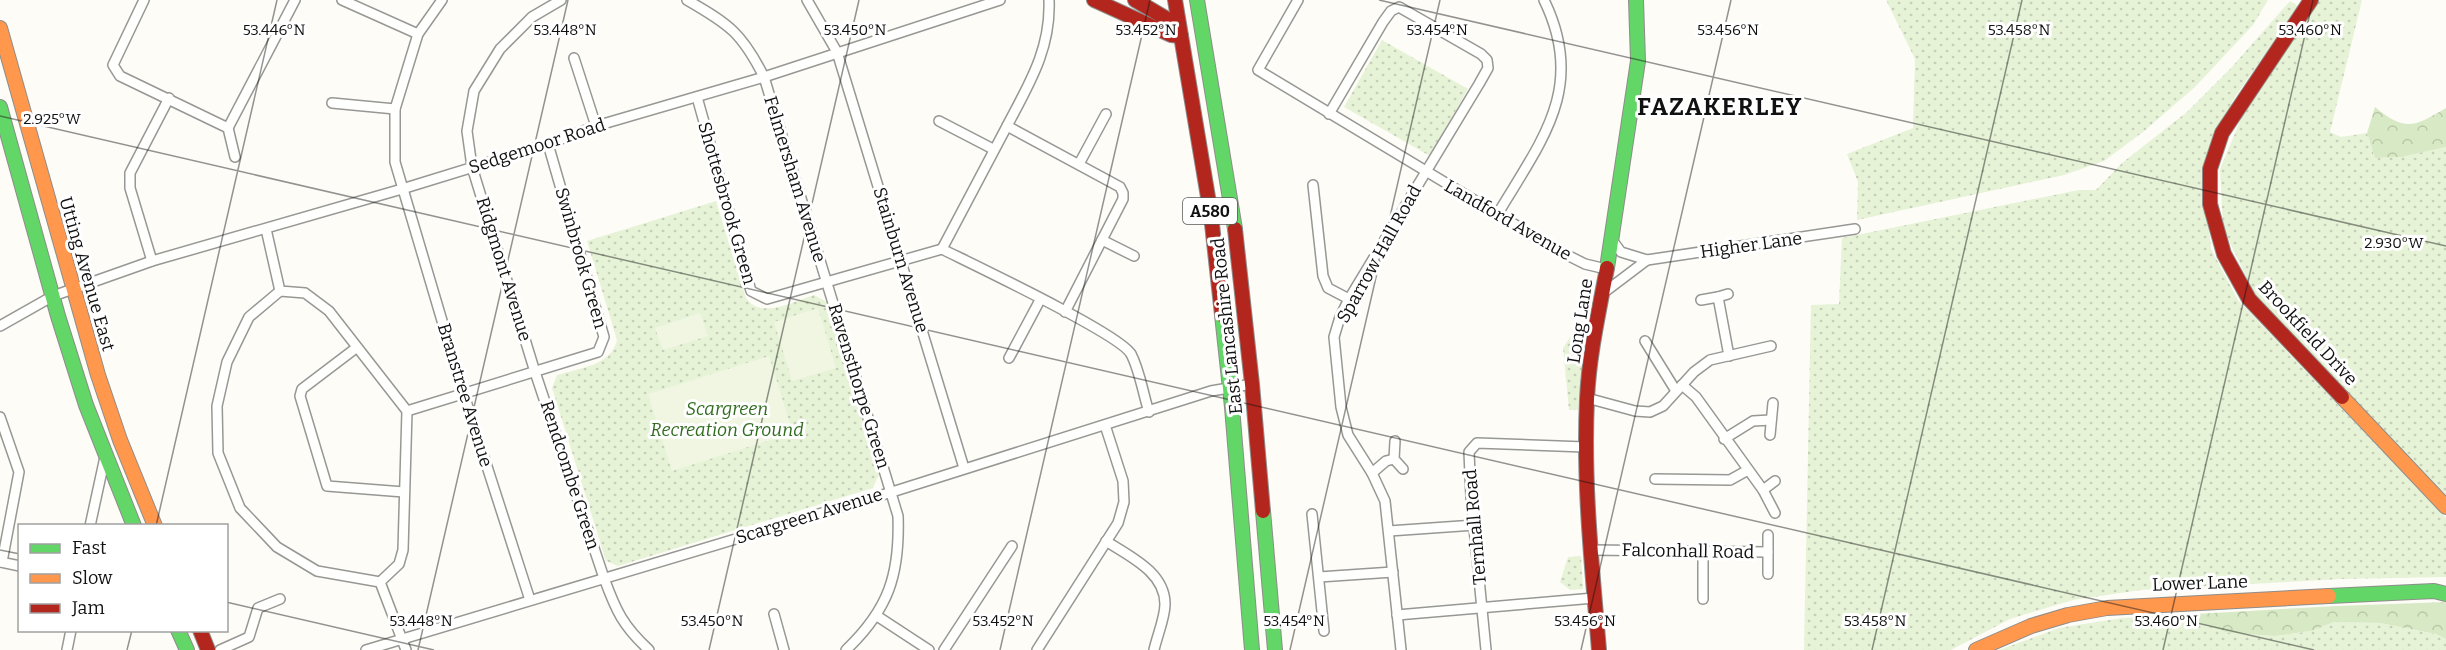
<svg xmlns="http://www.w3.org/2000/svg" width="2446" height="650" viewBox="0 0 2446 650" font-family="Bitter,serif">
	<defs>
		<pattern id="grass-dots" width="8" height="8" patternUnits="userSpaceOnUse" patternTransform="scale(1.5)"><rect width="8" height="8" fill="#e7f3d7"/><path d="M2 2h.1M6 6h.1" fill="none" stroke="#c5cfb8" stroke-width="1.8" stroke-linecap="round"/></pattern>
		<pattern id="forest-crowns" width="20" height="18" patternUnits="userSpaceOnUse" patternTransform="scale(1.5)"><rect width="20" height="18" fill="#d8eac5"/><path d="M2 6a3 3 0 1 1 6 0M12 15a3 3 0 1 1 6 0" fill="none" stroke="#b8c8a8"/></pattern>
	</defs>
	<rect width="100%" height="100%" fill="#fdfcf7"/>
	<!-- grass -->
	<g fill="url(#grass-dots)">
		<polygon points="1886,0 2268,0 2253,25 2195,87 2143,132 2104,161 2064,175 1857,220 1858,182 1847,154 1913,128 1915,59"/>
		<polygon points="2317,0 2362,0 2330,132 2341,137 2367,133 2375,158 2402,157 2446,147 2446,495 2306,351 2253,291 2223,228 2220,169 2241,119"/>
		<polygon points="2290,1 2298,6 2233,100 2213,144 2205,188 2211,249 2238,300 2446,518 2446,577 2341,579 2141,590 2073,600 2010,619 1951,650 1804,650 1811,305 1839,304 1842,238 2079,190 2096,190 2122,163 2187,112 2231,68"/>
		<polygon points="1382,40 1468,89 1430,156 1344,107"/>
		<path d="M716 201 746 298C761 320 794 301 814 295L827 302 879 474 873 488 618 566 606 561 552 388 557 375C579 368 611 366 617 340L587 241Z"/>
		<polygon points="1573,333 1585,336 1578,410 1569,410 1563,348"/>
		<polygon points="1581,556 1583,589 1570,590 1560,582 1568,557"/>
		<polygon points="2177,615 2228,633 2275,636 2311,631 2334,622 2380,623 2436,634 2446,639 2446,650 1999,650 2059,628 2122,618"/>
	</g>
	<!-- forest -->
	<g fill="url(#forest-crowns)">
		<path d="M2375 107C2406 133 2415 126 2446 108V147L2402 157 2375 158 2367 133Z"/>
		<polygon points="2446,602 2446,639 2436,634 2380,623 2334,622 2311,631 2275,636 2228,633 2177,615 2337,606"/>
	</g>
	<!-- pitch -->
	<g fill="#f0f6e1">
		<polygon points="818,308 836,368 792,381 774,322"/>
		<polygon points="700,313 708,336 663,350 655,328"/>
		<polygon points="769,356 793,433 672,471 648,394"/>
	</g>
	<g fill="none" stroke-linecap="round" stroke-linejoin="round">
		<!-- street casing -->
		<g stroke="#979795" stroke-width="12">
			<g id="street">
				<polyline points="144,0 113,65 120,76 228,128 235,157"/>
				<polyline points="342,0 418,34"/>
				<polyline points="442,0 418,34 395,109 395,162 464,395 530,600"/>
				<path d="M561 0 532 17 500 49 474 91 467 131 472 167 535 372 604 578C616 611 623 626 649 650"/>
				<path d="M687 0C729 24 742 33 764 77L898 516C900 574 889 609 846 650"/>
				<polyline points="807,0 837,52 964,468"/>
				<polyline points="1298,0 1258,70 1559,251 1585,264 1606,269"/>
				<polyline points="574,58 596,126"/>
				<polyline points="697,97 751,291 767,299 942,249"/>
				<polyline points="332,103 395,109"/>
				<polyline points="1329,114 1383,22 1391,11 1399,7 1481,54 1487,60 1488,68 1479,84 1349,299 1340,317 1334,337 1341,407 1348,435 1372,473 1385,501 1401,650"/>
				<polyline points="939,121 993,149"/>
				<path d="M1007 126C1029 84 1051 49 1049 0"/>
				<polyline points="228,128 295,0"/>
				<polyline points="1079,164 1106,114"/>
				<polyline points="1313,185 1323,276 1328,288 1349,299"/>
				<path d="M1497 215C1541 141 1587 88 1544 0"/>
				<polyline points="266,229 280,291 305,293 329,311 407,411 403,550 399,564 380,582"/>
				<polyline points="1102,240 1134,256"/>
				<polyline points="1647,260 1855,229"/>
				<polyline points="152,261 130,188 130,173 169,98"/>
				<polyline points="280,291 249,317 227,362 217,406 218,453 240,508 277,547 317,571 380,582"/>
				<polyline points="1602,294 1647,260 1621,252 1612,240"/>
				<polyline points="1728,294 1718,297 1729,356"/>
				<polyline points="1701,300 1718,297"/>
				<path d="M1065 312 1123 199V193L1120 187 1007 126 942 249C972 264 1120 334 1131 354 1140 371 1143 394 1149 412"/>
				<polyline points="0,326 53,296 152,261 402,189 548,144 596,126 764,77 1000,0"/>
				<polyline points="1645,341 1676,391"/>
				<polyline points="356,348 302,389 300,396 327,486 404,492"/>
				<polyline points="1009,358 1040,300"/>
				<polyline points="1682,385 1696,397 1763,490 1775,513"/>
				<polyline points="1587,398 1635,411 1650,412 1663,406 1694,372 1710,360 1771,346"/>
				<polyline points="407,411 598,352 604,337 548,144"/>
				<polyline points="0,417 19,472 2,562"/>
				<polyline points="1770,435 1773,403"/>
				<polyline points="1724,439 1753,421 1771,420"/>
				<polyline points="1395,441 1394,459 1403,469"/>
				<polyline points="1372,473 1386,461 1394,459"/>
				<polyline points="1655,479 1730,480 1748,470"/>
				<polyline points="1763,490 1775,481"/>
				<polyline points="1312,514 1324,631"/>
				<polyline points="90,526 105,457"/>
				<polyline points="1389,531 1475,525"/>
				<path d="M1106 541C1129 556 1165 572 1165 604 1165 618 1157 636 1154 650"/>
				<polyline points="1590,550 1768,552 1768,535"/>
				<polyline points="1768,552 1768,574"/>
				<polyline points="0,562 20,566"/>
				<polyline points="1319,577 1393,572"/>
				<polyline points="380,582 406,650"/>
				<polyline points="1703,599 1703,550"/>
				<polyline points="774,614 784,650"/>
				<polyline points="1397,615 1594,598"/>
				<polyline points="877,616 929,650"/>
				<polyline points="67,650 71,630"/>
				<polyline points="220,650 249,637 258,608 280,599"/>
				<polyline points="366,650 892,492 1211,391 1252,384"/>
				<polyline points="944,650 1012,546"/>
				<polyline points="1037,650 1118,523 1124,502 1123,481 1105,425"/>
				<polyline points="1486,650 1471,497 1469,452 1477,443 1585,447"/>
			</g>
		</g>
		<!-- fast casing -->
		<g stroke="#8e8d8b" stroke-width="16">
			<g id="fast">
				<polyline points="1197,0 1235,229"/>
				<polyline points="0,107 58,316 86,405 134,526"/>
				<polyline points="1607,268 1638,61 1636,0"/>
				<polyline points="1222,315 1232,407 1252,650"/>
				<polyline points="1263,511 1275,650"/>
				<polyline points="2329,596 2434,591 2446,594"/>
				<polyline points="178,630 187,650"/>
			</g>
		</g>
		<!-- slow casing -->
		<g stroke="#8e8d8b" stroke-width="16">
			<g id="slow">
				<polyline points="0,28 98,375 120,440 155,526"/>
				<polyline points="2342,397 2446,507"/>
				<polyline points="1976,650 2031,626 2068,615 2107,608 2329,596"/>
			</g>
		</g>
		<!-- jam casing -->
		<g stroke="#8e8d8b" stroke-width="16">
			<g id="jam">
				<polyline points="1094,0 1171,35 1181,36"/>
				<polyline points="1135,0 1179,26"/>
				<polyline points="1175,0 1211,215 1222,315"/>
				<polyline points="2311,0 2222,133 2210,169 2210,204 2224,254 2249,299 2342,397"/>
				<polyline points="1235,229 1252,384 1263,511"/>
				<polyline points="200,630 208,650"/>
				<path d="M1599 650C1592 566 1583 483 1587 399 1589 355 1599 311 1607 268"/>
			</g>
		</g>
		<!-- street -->
		<use href="#street" stroke="#fffffe" stroke-width="9"/>
		<!-- fast -->
		<use href="#fast" stroke="#63d668" stroke-width="14"/>
		<!-- slow -->
		<use href="#slow" stroke="#ff974d" stroke-width="14"/>
		<!-- jam -->
		<use href="#jam" stroke="#b3261e" stroke-width="14"/>
	</g>
	<!-- ticks -->
	<path fill="none" stroke="#111" stroke-width="1.5" stroke-opacity="0.45" d="M1379 0 2446 246M0 116 2314 650M156 526 277 0M0 550 20 554M226 602 434 650M127 650 132 630M418 650 568 0M709 650 859 0M1000 650 1150 0M1290 650 1440 0M1581 650 1731 0M1872 650 2022 0M2163 650 2313 0"/>
	<g text-anchor="middle" dominant-baseline="central" stroke-width="6" stroke-linejoin="round" paint-order="stroke">
		<!-- shield labels -->
		<rect fill="#fff" stroke="#585858" stroke-width="1.5" x="1183" y="198" width="54" height="26" rx="4.5"/>
		<g font-size="16" font-weight="bold" fill="#111">
			<text x="1210" y="211">A580</text>
		</g>
		<!-- street labels -->
		<g font-size="18" fill="#111" stroke="#fff">
			<text transform="translate(537 146) rotate(-18)">Sedgemoor Road</text>
			<text transform="translate(795 179) rotate(73)">Felmersham Avenue</text>
			<text transform="translate(727 203) rotate(74)">Shottesbrook Green</text>
			<text transform="translate(1508 220) rotate(30)">Landford Avenue</text>
			<text transform="translate(1751 245) rotate(-8)">Higher Lane</text>
			<text transform="translate(1379 254) rotate(-61)">Sparrow Hall Road</text>
			<text transform="translate(581 258) rotate(74)">Swinbrook Green</text>
			<text transform="translate(901 260) rotate(73)">Stainburn Avenue</text>
			<text transform="translate(504 269) rotate(73)">Ridgmont Avenue</text>
			<text transform="translate(87 274) rotate(74)">Utting Avenue East</text>
			<text transform="translate(1580 321) rotate(-81)">Long Lane</text>
			<text transform="translate(1227 326) rotate(-96)">East Lancashire Road</text>
			<text transform="translate(2308 333) rotate(47)">Brookfield Drive</text>
			<text transform="translate(859 386) rotate(73)">Ravensthorpe Green</text>
			<text transform="translate(465 395) rotate(73)">Branstree Avenue</text>
			<text transform="translate(570 475) rotate(72)">Rendcombe Green</text>
			<text transform="translate(809 516) rotate(-17)">Scargreen Avenue</text>
			<text transform="translate(1475 527) rotate(-95)">Ternhall Road</text>
			<text transform="translate(1688 551) rotate(1)">Falconhall Road</text>
			<text transform="translate(2200 583) rotate(-2)">Lower Lane</text>
		</g>
		<!-- park labels -->
		<g font-size="18" font-style="italic" fill="#2f6b1f" stroke="#fff">
			<text x="727" y="409">Scargreen<tspan x="727" dy="21">Recreation Ground</tspan></text>
		</g>
		<!-- district labels -->
		<g font-size="24" font-weight="bold" letter-spacing="1.5" fill="#111" stroke="#fff">
			<text x="1720" y="107">FAZAKERLEY</text>
		</g>
	</g>
	<g font-size="15" text-anchor="middle" fill="#111" stroke="#fff" stroke-width="6" stroke-linejoin="round" paint-order="stroke">
		<text x="274" y="35">53.446°N</text>
		<text x="565" y="35">53.448°N</text>
		<text x="855" y="35">53.450°N</text>
		<text x="1146" y="35">53.452°N</text>
		<text x="1437" y="35">53.454°N</text>
		<text x="1728" y="35">53.456°N</text>
		<text x="2019" y="35">53.458°N</text>
		<text x="2310" y="35">53.460°N</text>
		<text x="52" y="124">2.925°W</text>
		<text x="2394" y="248">2.930°W</text>
		<text x="421" y="626">53.448°N</text>
		<text x="712" y="626">53.450°N</text>
		<text x="1003" y="626">53.452°N</text>
		<text x="1294" y="626">53.454°N</text>
		<text x="1585" y="626">53.456°N</text>
		<text x="1875" y="626">53.458°N</text>
		<text x="2166" y="626">53.460°N</text>
	</g>
	<!-- legend -->
	<rect x="18" y="524" width="210" height="108" fill="#ffffff" stroke="#a0a0a0" stroke-width="1.5"/>
	<rect x="30" y="544" width="30" height="9" fill="#63d668" stroke="#a0a0a0" stroke-width="1.5"/>
	<text x="72" y="554" font-size="18" fill="#111111">Fast</text>
	<rect x="30" y="574" width="30" height="9" fill="#ff974d" stroke="#a0a0a0" stroke-width="1.5"/>
	<text x="72" y="584" font-size="18" fill="#111111">Slow</text>
	<rect x="30" y="604" width="30" height="9" fill="#b3261e" stroke="#a0a0a0" stroke-width="1.5"/>
	<text x="72" y="614" font-size="18" fill="#111111">Jam</text>
</svg>
